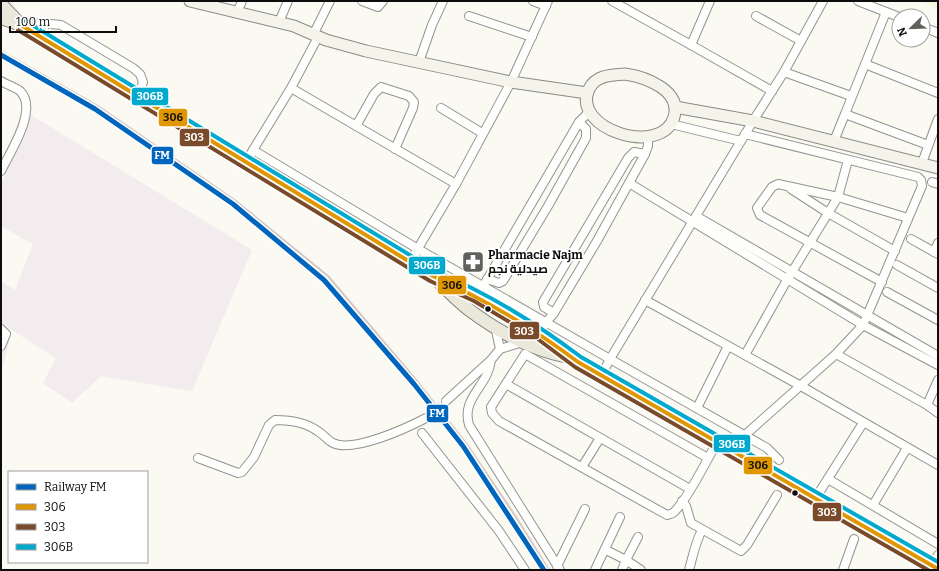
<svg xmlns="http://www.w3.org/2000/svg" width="939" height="571" viewBox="0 0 939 571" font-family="Bitter,Cairo,serif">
	<rect width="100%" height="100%" fill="#faf9f2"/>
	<!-- industrial -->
	<g fill="#f2ecee">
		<polygon points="31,115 252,250 192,391 101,376 72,403 43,383 56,358 1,323 1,281 15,290 33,244 1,226 1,184"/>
		<polygon points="1,332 10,339 1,373"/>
	</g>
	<!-- farmland -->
	<polygon fill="#f6f5df" points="921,1 938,1 938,10"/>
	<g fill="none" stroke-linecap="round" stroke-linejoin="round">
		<!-- street-tunnel -->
		<polyline stroke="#d6d6d0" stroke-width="8" stroke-dasharray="8 4" stroke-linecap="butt" points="426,418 446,401"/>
		<!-- street casing -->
		<g stroke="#949390" stroke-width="10">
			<g id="street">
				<polyline points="362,1 378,7 383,1"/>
				<polyline points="533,1 546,6"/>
				<polyline points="612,1 691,45"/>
				<polyline points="710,1 691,45 772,91"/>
				<polyline points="858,1 899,17"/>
				<polyline points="886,12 845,114 928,145"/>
				<polyline points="237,13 242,1"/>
				<polyline points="469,16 532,37"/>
				<polyline points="756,16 801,41"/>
				<polyline points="279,22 288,1"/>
				<polyline points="923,27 938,33"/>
				<polyline points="26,28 40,23 61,25 133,68 140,74 143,82 138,96"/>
				<polyline points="313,35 330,1"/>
				<polyline points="419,62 432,25 443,1"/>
				<polyline points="865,64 938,93"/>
				<polyline points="784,72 851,96"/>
				<path d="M1 81C7 85 15 87 20 91 39 109 10 152 1 171"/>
				<polyline points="291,88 456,184"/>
				<polyline points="441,108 482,133"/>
				<polyline points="671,124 741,141"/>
				<polyline points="356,126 374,94 381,87 409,96 414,102 413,108 395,149"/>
				<polyline points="745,134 918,177 921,180 922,186 863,325 836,354 745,435"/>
				<polyline points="834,141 845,114"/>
				<polyline points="253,150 418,249 610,359 753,121 784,72 823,1"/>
				<polyline points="245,163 291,88 318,37"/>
				<polyline points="922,163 938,119"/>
				<polyline points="932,182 938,184"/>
				<polyline points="629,183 863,325 938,365"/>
				<polyline points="791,189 828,213 895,251"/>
				<polyline points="696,216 938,356"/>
				<polyline points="911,239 938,254"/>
				<polyline points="934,252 938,243"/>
				<polyline points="410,262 456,184 511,82 548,1"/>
				<polyline points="897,265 938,288"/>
				<polyline points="487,279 499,283 503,281 548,206 586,138 586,129 579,122"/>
				<polyline points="882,282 760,215 757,208 772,187 778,184 838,197 908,218"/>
				<polyline points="481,290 579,122 589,112"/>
				<polyline points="887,292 938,320"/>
				<polyline points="645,300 801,386 938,465"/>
				<polyline points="554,313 544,307 543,302 628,158 634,152 645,154"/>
				<polyline points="1,329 6,334 1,346"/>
				<polyline points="538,332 554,313 597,241 645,154 648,146 648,137"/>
				<polyline points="500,349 523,342"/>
				<polyline points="836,354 927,405 938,380"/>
				<polyline points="745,355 787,280 838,197 848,160"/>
				<path d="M491 360C488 387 461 397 469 425L560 570"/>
				<polyline points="601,376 610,359 767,448 779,460"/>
				<polyline points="506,384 690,489"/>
				<polyline points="446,401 491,360 500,349 495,326"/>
				<polyline points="927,405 938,413"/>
				<polyline points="697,408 728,346"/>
				<polyline points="422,433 499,531 525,570"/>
				<path d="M198 458 238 473 242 472 254 457 269 425 275 420C291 420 306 422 319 432 324 435 327 440 333 443 353 453 407 428 426 418"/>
				<path d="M708 458 525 354 491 407 492 413 499 421 667 515C670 514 673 514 675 511 689 497 707 460 717 442"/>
				<polyline points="582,467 600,438"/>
				<polyline points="828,479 938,544"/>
				<polyline points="815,499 863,423"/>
				<polyline points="682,501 686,506 691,523 741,551 747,545 777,495"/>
				<polyline points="873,505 907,448"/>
				<polyline points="638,537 626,560 641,570"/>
				<polyline points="606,550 626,560 622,570"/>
				<polyline points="557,566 585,509"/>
				<polyline points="930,569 938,555"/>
				<polyline points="595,570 620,517"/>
				<path d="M689 570C693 556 695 543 702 530"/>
				<polyline points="843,570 854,539"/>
			</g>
		</g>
		<!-- secondary casing -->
		<g stroke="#8a8a87" stroke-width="13">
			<g id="secondary">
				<polyline points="190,1 294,26 326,40 366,51 511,82 587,93"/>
				<path d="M625 74C645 77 682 90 674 117 662 158 570 129 589 89 596 75 611 75 625 74Z"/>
				<polyline points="675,107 753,121 938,168"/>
			</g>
		</g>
		<!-- primary casing -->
		<g stroke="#81817d" stroke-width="14">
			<g id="primary">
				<polyline points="1,4 20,24"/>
				<polyline points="1,18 21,25 433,276 477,296 538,332 578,362 938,569"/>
				<path d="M439 282C448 291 458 301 468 309 497 331 532 350 568 357"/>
			</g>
		</g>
		<!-- street -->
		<use href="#street" stroke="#fefefd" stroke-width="8"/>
		<!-- secondary -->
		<use href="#secondary" stroke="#f4f4ea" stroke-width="11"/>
		<!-- primary -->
		<use href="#primary" stroke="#eae8da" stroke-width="12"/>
		<!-- rail -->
		<polyline stroke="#d5c7c5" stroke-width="2" points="1,51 98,106 236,201 328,276 417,381 466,443 516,517 549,570"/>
		<!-- bus-1 casing -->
		<g stroke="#fff" stroke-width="7">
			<path id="bus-1" d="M21 25 433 276C487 301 530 326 578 362L938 569"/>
		</g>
		<!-- bus-2 casing -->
		<g stroke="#fff" stroke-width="7">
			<polyline id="bus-2" points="18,30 430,281 474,301 535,337 575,367 928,570"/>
		</g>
		<!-- bus-3 casing -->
		<g stroke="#fff" stroke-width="7">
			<path id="bus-3" d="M24 20 436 271C490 295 533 321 581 357L938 562"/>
		</g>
		<!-- bus-1 -->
		<use href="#bus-1" stroke="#e09701" stroke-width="4"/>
		<!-- bus-2 -->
		<use href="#bus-2" stroke="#7a4b2a" stroke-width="4"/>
		<!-- bus-3 -->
		<use href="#bus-3" stroke="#00a9ce" stroke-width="4"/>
		<!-- rail-1 casing -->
		<g stroke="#fff" stroke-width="8">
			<polyline id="rail-1" points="1,55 95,109 233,204 324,280 414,384 463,446 544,570"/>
		</g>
		<!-- rail-1 -->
		<use href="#rail-1" stroke="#0065bd" stroke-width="5"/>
	</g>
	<!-- icons -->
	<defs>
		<g id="pharmacy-square" transform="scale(1.15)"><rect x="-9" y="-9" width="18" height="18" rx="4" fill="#60605d" stroke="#fff"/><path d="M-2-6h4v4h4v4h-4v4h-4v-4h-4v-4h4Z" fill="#fff"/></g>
	</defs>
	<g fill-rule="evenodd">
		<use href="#pharmacy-square" x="473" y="262"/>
	</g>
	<!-- markers -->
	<g fill="#0d0d0d" stroke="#fff" stroke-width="1.5">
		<circle cx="488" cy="309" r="3.5"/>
		<circle cx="795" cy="493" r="3.5"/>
	</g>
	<g text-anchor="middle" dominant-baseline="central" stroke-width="4" stroke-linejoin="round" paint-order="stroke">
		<!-- poi labels -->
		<g font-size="12" font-weight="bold" fill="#0d0d0d" stroke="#fff" text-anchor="start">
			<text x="488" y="255">Pharmacie Najm<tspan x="488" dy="14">صيدلية نجم</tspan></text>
		</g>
	</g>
	<g stroke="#fff" stroke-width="1.5">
		<rect x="131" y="87" width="38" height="19" rx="4" fill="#00a9ce"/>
		<rect x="158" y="108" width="30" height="19" rx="4" fill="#e09701"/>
		<rect x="179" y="128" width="31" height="19" rx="4" fill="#7a4b2a"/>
		<rect x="151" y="146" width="23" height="19" rx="4" fill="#0065bd"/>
		<rect x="408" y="256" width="38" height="19" rx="4" fill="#00a9ce"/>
		<rect x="437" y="275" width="30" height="20" rx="4" fill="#e09701"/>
		<rect x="509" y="321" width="31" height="19" rx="4" fill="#7a4b2a"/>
		<rect x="426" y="404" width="23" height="19" rx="4" fill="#0065bd"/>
		<rect x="713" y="434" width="38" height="19" rx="4" fill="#00a9ce"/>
		<rect x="743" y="456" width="30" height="19" rx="4" fill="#e09701"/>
		<rect x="812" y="502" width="30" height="20" rx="4" fill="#7a4b2a"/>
	</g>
	<g font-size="11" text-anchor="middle" font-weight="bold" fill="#fff">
		<text x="150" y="100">306B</text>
		<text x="194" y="141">303</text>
		<text x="162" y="159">FM</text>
		<text x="427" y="269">306B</text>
		<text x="524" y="335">303</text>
		<text x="437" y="417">FM</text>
		<text x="732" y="448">306B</text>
		<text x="827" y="516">303</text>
	</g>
	<g font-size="11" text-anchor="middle" font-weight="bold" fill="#111">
		<text x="173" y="121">306</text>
		<text x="452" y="289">306</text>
		<text x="758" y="469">306</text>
	</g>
	<!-- border -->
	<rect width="939" height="571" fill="none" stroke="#0d0d0d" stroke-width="4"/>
	<!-- legend -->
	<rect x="8" y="471" width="140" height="92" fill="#ffffff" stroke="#9e9e9e"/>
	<rect x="16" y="484" width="20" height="6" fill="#0065bd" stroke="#9e9e9e"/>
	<text x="44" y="491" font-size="12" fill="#0d0d0d">Railway FM</text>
	<rect x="16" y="504" width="20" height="6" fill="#e09701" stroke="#9e9e9e"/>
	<text x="44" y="511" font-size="12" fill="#0d0d0d">306</text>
	<rect x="16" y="524" width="20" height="6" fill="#7a4b2a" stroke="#9e9e9e"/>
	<text x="44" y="531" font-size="12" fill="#0d0d0d">303</text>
	<rect x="16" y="544" width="20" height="6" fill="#00a9ce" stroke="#9e9e9e"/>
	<text x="44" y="551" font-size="12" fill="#0d0d0d">306B</text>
	<!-- north arrow -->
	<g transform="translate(911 28) rotate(247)"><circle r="19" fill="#ffffff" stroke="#9e9e9e"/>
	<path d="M0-3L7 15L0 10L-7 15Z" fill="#60605d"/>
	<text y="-6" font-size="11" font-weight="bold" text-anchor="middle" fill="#0d0d0d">N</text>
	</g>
	<!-- scale -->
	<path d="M10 26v6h106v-6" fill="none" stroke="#0d0d0d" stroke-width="2"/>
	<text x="16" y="26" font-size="12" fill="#0d0d0d" stroke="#ffffff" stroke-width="3" paint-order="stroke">100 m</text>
</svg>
